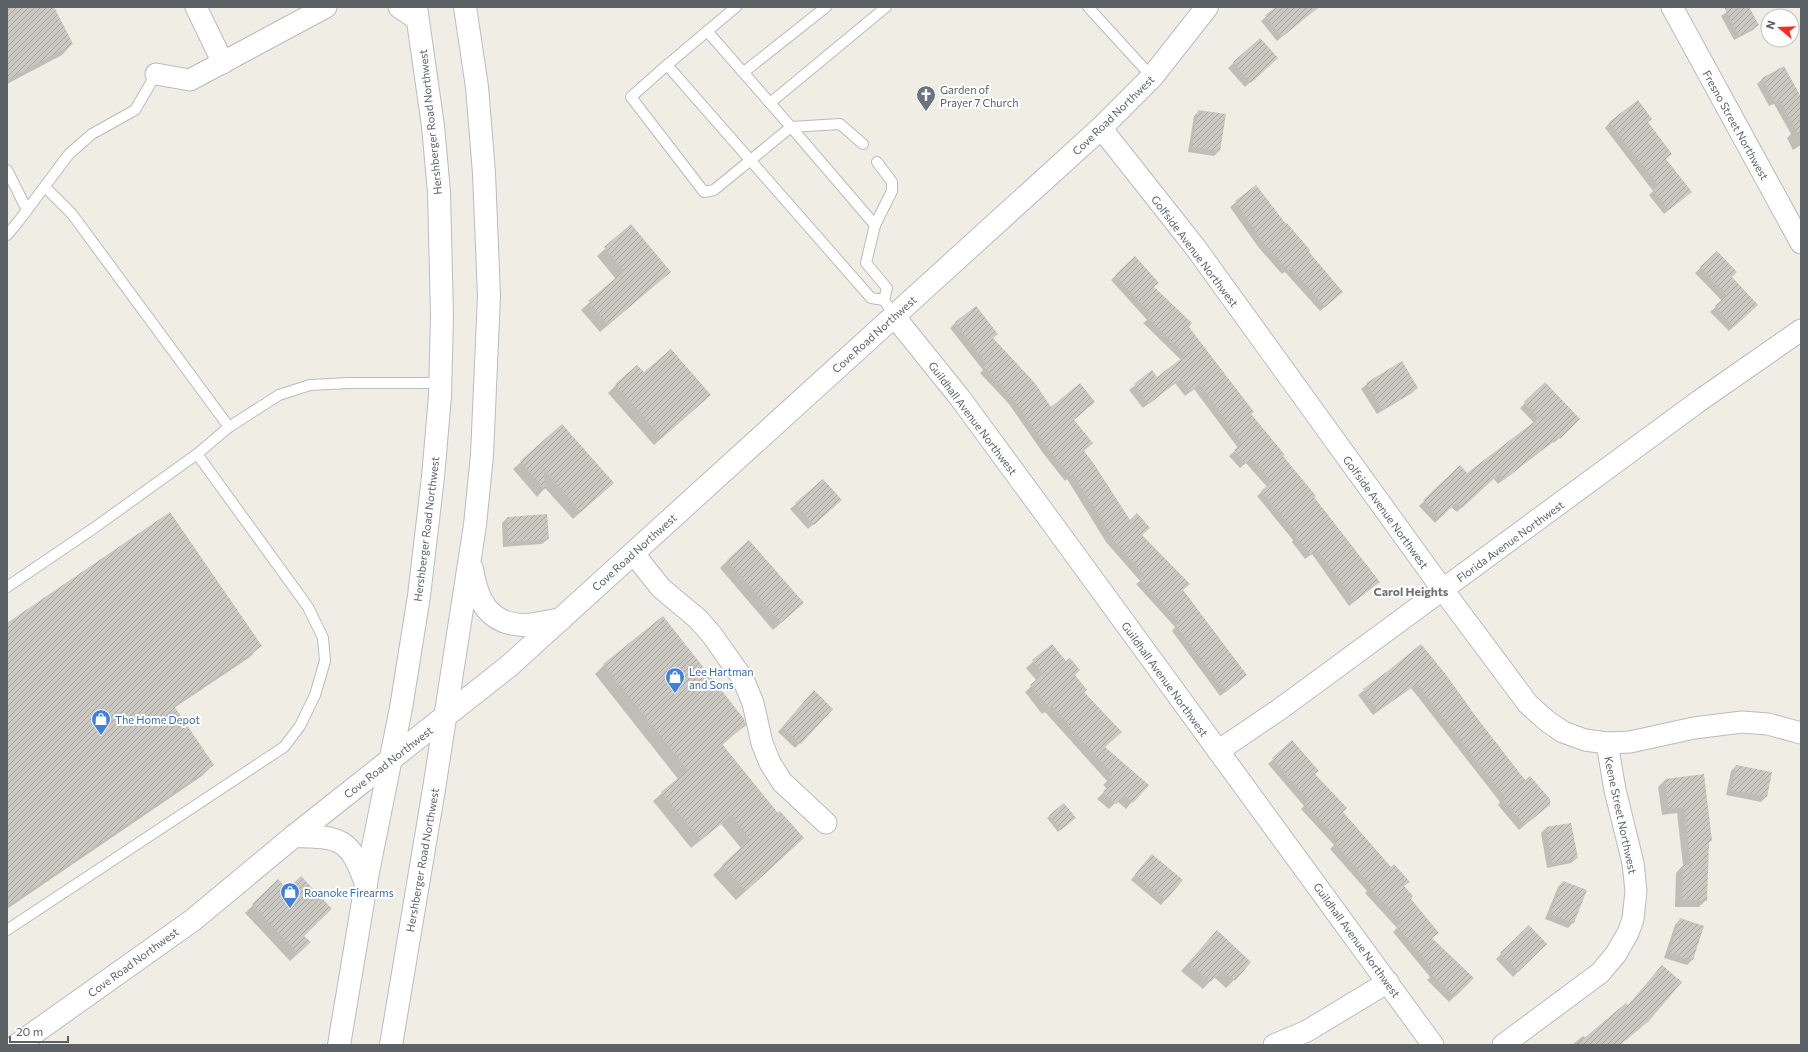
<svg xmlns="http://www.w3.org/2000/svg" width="1808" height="1052" viewBox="0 0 1808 1052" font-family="Commissioner,sans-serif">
	<defs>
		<pattern id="building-hatch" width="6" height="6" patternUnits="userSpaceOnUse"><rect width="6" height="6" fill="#cbc7c1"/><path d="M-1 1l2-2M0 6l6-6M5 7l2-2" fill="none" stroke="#a8a5a1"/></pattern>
	</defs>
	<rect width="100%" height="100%" fill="#f0ede4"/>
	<!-- shadow -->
	<g fill="#0003">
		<polygon points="7,7 53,7 72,44 62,55 7,84"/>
		<polygon points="1277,7 1305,7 1305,18 1277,41 1261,21"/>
		<polygon points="1734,7 1748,7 1758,25 1753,30 1734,40 1721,16"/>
		<polygon points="1260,39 1272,63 1245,87 1228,68"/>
		<polygon points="1784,67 1801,98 1801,145 1793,150 1787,138 1791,134 1774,104 1769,106 1757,84 1762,79"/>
		<polygon points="1199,111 1219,151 1214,156 1188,152 1194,116"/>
		<polygon points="1610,122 1665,159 1691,192 1664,214 1649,195 1653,191 1605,128"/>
		<polygon points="1256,186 1307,252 1337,297 1320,311 1285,272 1282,274 1259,248 1230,207"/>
		<polygon points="631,226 662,279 600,332 581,310 616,279 597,256"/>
		<polygon points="1717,252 1730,277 1757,304 1729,331 1710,312 1722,301 1695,273"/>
		<polygon points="1116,275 1153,287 1187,327 1250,415 1313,497 1373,587 1349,606 1312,554 1305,559 1292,542 1293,540 1257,496 1267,487 1246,463 1240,468 1229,456 1238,448 1194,389 1185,396 1175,383 1143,408 1129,390 1152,372 1157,379 1181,360 1143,323 1147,320 1111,280"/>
		<polygon points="955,323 992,339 1051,408 1073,420 1083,451 1130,521 1182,591 1241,680 1220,696 1172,631 1175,627 1136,584 1140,581 1106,542 1067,479 1065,481 1043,453 1009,404 980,373 983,370 950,328"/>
		<polygon points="644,374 702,402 654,445 608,393 616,385"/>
		<polygon points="1367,384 1417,388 1412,393 1377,414 1361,389"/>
		<polygon points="1545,384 1578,419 1554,443 1553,442 1498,484 1493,478 1457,512 1451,507 1435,523 1419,506 1460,467 1467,475 1534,423 1520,408"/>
		<polygon points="521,462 604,491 573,519 545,488 537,497 513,469"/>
		<polygon points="823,480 836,505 808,529 790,509"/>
		<polygon points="546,515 548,539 542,544 503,547 502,523 507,518"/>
		<polygon points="728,560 794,611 773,630 720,568"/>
		<polygon points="7,624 260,646 250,657 174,708 213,765 202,776 7,909"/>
		<polygon points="1052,645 1083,692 1104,748 1132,802 1126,809 1117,801 1109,809 1097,799 1107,789 1103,785 1107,781 1045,712 1042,714 1025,692 1037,681 1026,668"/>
		<polygon points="604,665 745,725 722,745 794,847 736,900 713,875 741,848 721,824 691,848 653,801 678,779 595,674"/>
		<polygon points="1390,671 1446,676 1476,718 1525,782 1530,777 1551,802 1519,830 1498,805 1500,802 1411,688 1373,715 1358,695"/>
		<polygon points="809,697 800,743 795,748 778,732"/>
		<polygon points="1292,742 1314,774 1342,812 1403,887 1409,899 1438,933 1431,939 1473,978 1449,1002 1427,980 1430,977 1393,932 1397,928 1365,893 1367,891 1330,849 1334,845 1301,809 1304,806 1268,764"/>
		<polygon points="1736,766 1766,797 1761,802 1726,795 1731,771"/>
		<polygon points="1665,780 1711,841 1708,843 1706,900 1699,907 1675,907 1676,873 1683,865 1677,813 1662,815 1658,787"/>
		<polygon points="1063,804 1072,820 1058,832 1047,818"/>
		<polygon points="1570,824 1577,858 1571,863 1547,868 1541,833 1546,828"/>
		<polygon points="1147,861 1166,899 1161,905 1131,880"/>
		<polygon points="278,881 287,890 303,936 302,950 290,961 245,913"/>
		<polygon points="1563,882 1573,923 1568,928 1545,919 1558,887"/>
		<polygon points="1680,919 1703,927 1692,960 1687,965 1664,958 1675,925"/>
		<polygon points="1529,927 1546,944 1513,977 1496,959"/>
		<polygon points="1217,931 1234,980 1226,988 1214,977 1203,989 1181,971"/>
		<polygon points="1583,1036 1586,1038 1619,1045 1572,1045"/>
	</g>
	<!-- building -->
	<g fill="url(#building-hatch)">
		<polygon points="7,7 54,7 73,44 7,80"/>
		<polygon points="1276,7 1319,7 1282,37 1265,15"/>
		<polygon points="1724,7 1749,7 1759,25 1739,36"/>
		<polygon points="1260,38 1278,58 1251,83 1233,62"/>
		<polygon points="1784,66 1801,97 1801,139 1779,99 1775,102 1762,78"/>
		<polygon points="1638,100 1652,119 1648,122 1672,154 1666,159 1692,192 1669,210 1653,190 1658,185 1609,122"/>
		<polygon points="1198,110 1226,114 1220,151 1192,147"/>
		<polygon points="1256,185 1286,224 1287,223 1310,250 1309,252 1343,292 1325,307 1291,267 1288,270 1264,243 1235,201"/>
		<polygon points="631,224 671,272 608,325 588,301 624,271 604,247"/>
		<polygon points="1717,251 1737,272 1732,277 1758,305 1734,327 1715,306 1727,295 1700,267"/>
		<polygon points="1135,256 1159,283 1154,287 1192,323 1189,327 1254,412 1251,414 1285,455 1283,456 1316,496 1314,497 1380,582 1355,601 1317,550 1311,555 1296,536 1298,534 1261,491 1272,482 1252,459 1246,464 1234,450 1242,443 1200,384 1191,392 1181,379 1149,404 1134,384 1152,370 1157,377 1186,355 1148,318 1151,314 1115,275"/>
		<polygon points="976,306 998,334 993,338 1034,382 1051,407 1080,383 1095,402 1074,420 1093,443 1084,451 1094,464 1130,520 1137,513 1150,528 1142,535 1190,584 1183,590 1247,675 1226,692 1176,625 1180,622 1140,579 1144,575 1111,537 1112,536 1073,474 1070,476 1048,448 1013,399 984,367 987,364 955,322"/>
		<polygon points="671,349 711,395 662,438 615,384 637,365 644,372"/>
		<polygon points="1402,361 1418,388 1383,410 1366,383"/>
		<polygon points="1545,382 1580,419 1560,439 1558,437 1504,480 1499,474 1462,508 1457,502 1440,518 1423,500 1460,465 1467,473 1539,418 1524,402"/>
		<polygon points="562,424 614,483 581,512 544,470 545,490 520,461"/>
		<polygon points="823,479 842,500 814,525 795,503"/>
		<polygon points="170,512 262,646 174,706 214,765 7,906 7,623"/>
		<polygon points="547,514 549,539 508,542 507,517"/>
		<polygon points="749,540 804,603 781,623 727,560"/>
		<polygon points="663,616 744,719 746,725 722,744 778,813 780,811 804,838 746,891 722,865 750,839 731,815 701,840 661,792 688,770 603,664"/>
		<polygon points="1052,644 1066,661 1070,658 1080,670 1075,675 1087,690 1084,692 1122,732 1105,747 1149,785 1133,803 1124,795 1116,804 1103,792 1112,782 1109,778 1112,774 1052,706 1049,708 1030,685 1043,674 1032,660"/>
		<polygon points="1421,644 1447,676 1477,718 1525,780 1530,776 1550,799 1550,805 1525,825 1503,799 1505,797 1417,684 1378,711 1363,689 1389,670"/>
		<polygon points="814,690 833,709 801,744 782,727"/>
		<polygon points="1292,740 1319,771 1315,774 1347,808 1343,812 1391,867 1394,864 1410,882 1404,886 1413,896 1411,899 1439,933 1432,938 1474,978 1455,997 1431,974 1434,971 1397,926 1402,922 1369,887 1371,885 1335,843 1338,839 1305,804 1309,800 1272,758"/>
		<polygon points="1736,765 1772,772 1767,797 1731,790"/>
		<polygon points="1704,774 1712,841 1709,841 1707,901 1682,900 1683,864 1691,865 1684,807 1669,809 1665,779"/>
		<polygon points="1064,803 1076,818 1061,830 1049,815"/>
		<polygon points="1571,823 1578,858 1552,863 1546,827"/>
		<polygon points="1152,854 1183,880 1166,900 1135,874"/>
		<polygon points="301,876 332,909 304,936 311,942 298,954 252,904 278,879 287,889"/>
		<polygon points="1563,881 1587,890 1574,923 1550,914"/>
		<polygon points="1680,918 1704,926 1693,960 1669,953"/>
		<polygon points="1529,925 1547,944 1518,972 1500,953"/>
		<polygon points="1217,930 1251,962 1235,981 1222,970 1211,982 1188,963"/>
		<polygon points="1662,965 1682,982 1649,1021 1620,1045 1576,1045 1626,1003 1628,1005"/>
	</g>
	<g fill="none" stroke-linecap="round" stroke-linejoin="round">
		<!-- service casing -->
		<g stroke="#b7bbbf" stroke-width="12">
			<g id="service">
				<polyline points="736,7 667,65 631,97 704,192 714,190 791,127 875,225"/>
				<polyline points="1088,7 1152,77"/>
				<polyline points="707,31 791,127 840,124 863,144"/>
				<polyline points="667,65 871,298 884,300"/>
				<polyline points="744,72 826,7"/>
				<polyline points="770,103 886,7"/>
				<polyline points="877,162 892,182 892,191 875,225 866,263 887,288 884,300 888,306"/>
				<polyline points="7,170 27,210"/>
				<polyline points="45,187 72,214 229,427"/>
				<polyline points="7,235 18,222 69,154 92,134 135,110 156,74"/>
				<polyline points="7,587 94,528 197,454 229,427 279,395 310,385 349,383 440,383"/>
				<polyline points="7,930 284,747 300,726 315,695 325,661 323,638 308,607 197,454"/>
			</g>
		</g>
		<!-- minor casing -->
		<g stroke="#b7bbbf" stroke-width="23">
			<g id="minor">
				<polyline points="196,7 223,63"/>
				<polyline points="399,7 418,20"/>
				<polyline points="1672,7 1801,243"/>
				<polyline points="156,74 190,80 326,7"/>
				<polyline points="1101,128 1195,247 1443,590 1528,704 1547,721 1563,732 1585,740 1607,743 1630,742 1694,728 1742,722 1768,724 1801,733"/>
				<polyline points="894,316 960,398 1057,530 1433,1045"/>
				<polyline points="633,553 661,588 698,619 712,635 743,679 753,703 762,743 770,763 782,782 826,823"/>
				<polyline points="1218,751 1280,709 1699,401 1801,330"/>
				<polyline points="1274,1045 1307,1031 1388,982"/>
				<polyline points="1503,1045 1600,973 1616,954 1628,933 1633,919 1636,891 1633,863 1615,790 1607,743"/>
			</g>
		</g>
		<!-- tertiary casing -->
		<g stroke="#b7bbbf" stroke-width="24">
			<polyline id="tertiary" points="17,1045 193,920 294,836 390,760"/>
		</g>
		<!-- secondary casing -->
		<g stroke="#b8bcc1" stroke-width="24">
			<g id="secondary">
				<path d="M472 569C477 600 488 624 524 625 536 625 549 621 561 619"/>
				<polyline points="390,760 509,666 1101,128 1152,77 1207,7"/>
				<path d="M294 836C341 837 350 838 366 884"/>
				<polyline points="339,1045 368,872 401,708 419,596 433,477 440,396 442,316 439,192 433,126 416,7"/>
				<polyline points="391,1045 434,789 475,525 482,455 489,296 484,173 477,87 465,7"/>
			</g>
		</g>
		<!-- service -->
		<use href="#service" stroke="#fff" stroke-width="10"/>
		<!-- minor -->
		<use href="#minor" stroke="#fff" stroke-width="21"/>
		<!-- tertiary -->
		<use href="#tertiary" stroke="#fff" stroke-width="22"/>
		<!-- secondary -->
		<use href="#secondary" stroke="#fff" stroke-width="22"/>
	</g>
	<!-- icons -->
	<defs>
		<g id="church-pin" transform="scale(1)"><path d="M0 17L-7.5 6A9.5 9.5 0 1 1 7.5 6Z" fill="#6b7280" stroke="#fff"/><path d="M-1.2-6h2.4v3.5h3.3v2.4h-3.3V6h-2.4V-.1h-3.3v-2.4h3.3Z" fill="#fff"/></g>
		<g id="shop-pin" transform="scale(1)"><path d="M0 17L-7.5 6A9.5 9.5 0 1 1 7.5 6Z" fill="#3f7fe0" stroke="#fff"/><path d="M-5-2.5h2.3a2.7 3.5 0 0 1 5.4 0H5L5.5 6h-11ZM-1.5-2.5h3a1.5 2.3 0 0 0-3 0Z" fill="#fff"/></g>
	</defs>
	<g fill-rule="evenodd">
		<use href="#church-pin" x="926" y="95"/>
		<use href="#shop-pin" x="675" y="677"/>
		<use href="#shop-pin" x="101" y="719"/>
		<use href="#shop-pin" x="290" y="892"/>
	</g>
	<g text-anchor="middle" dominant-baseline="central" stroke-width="4" stroke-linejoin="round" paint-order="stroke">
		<!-- worship labels -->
		<g font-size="11" fill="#5b616d" stroke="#fff" text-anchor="start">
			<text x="940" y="89">Garden of<tspan x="940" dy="13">Prayer 7 Church</tspan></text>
		</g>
		<!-- street labels -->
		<g font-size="11" fill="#5c6166" stroke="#fff">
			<text transform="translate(1113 115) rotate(-44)">Cove Road Northwest</text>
			<text transform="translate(430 122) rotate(-96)">Hershberger Road Northwest</text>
			<text transform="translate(1736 125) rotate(61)">Fresno Street Northwest</text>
			<text transform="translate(1195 251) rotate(53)">Golfside Avenue Northwest</text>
			<text transform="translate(874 334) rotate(-42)">Cove Road Northwest</text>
			<text transform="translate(973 418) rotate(53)">Guildhall Avenue Northwest</text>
			<text transform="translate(1386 512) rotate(54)">Golfside Avenue Northwest</text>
			<text transform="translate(426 529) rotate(-83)">Hershberger Road Northwest</text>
			<text transform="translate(1510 541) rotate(-36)">Florida Avenue Northwest</text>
			<text transform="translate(634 552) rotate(-42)">Cove Road Northwest</text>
			<text transform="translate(1165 679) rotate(54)">Guildhall Avenue Northwest</text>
			<text transform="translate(388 762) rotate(-38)">Cove Road Northwest</text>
			<text transform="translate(1621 815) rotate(78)">Keene Street Northwest</text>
			<text transform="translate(422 860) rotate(-80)">Hershberger Road Northwest</text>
			<text transform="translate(1357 940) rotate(54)">Guildhall Avenue Northwest</text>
			<text transform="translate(133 962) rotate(-36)">Cove Road Northwest</text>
		</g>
		<!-- shop labels -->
		<g font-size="11" fill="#366cbe" stroke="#fff" text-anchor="start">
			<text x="689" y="671">Lee Hartman<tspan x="689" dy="13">and Sons</tspan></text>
			<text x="115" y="719">The Home Depot</text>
			<text x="304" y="892">Roanoke Firearms</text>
		</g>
		<!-- neighbourhood labels -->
		<g font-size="12" font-weight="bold" fill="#6d7378" stroke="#fff">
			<text x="1411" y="591">Carol Heights</text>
		</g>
	</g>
	<!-- border -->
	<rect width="1808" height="1052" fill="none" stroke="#5c6166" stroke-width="16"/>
	<!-- north arrow -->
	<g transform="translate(1780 28) rotate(289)"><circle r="19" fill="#ffffff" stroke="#bec0c2"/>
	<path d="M0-3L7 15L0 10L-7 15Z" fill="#f82a23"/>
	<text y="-6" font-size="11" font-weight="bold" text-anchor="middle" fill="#5c6166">N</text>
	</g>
	<!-- scale -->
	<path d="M10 1036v6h58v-6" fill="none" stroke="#5c6166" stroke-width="2"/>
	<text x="16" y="1036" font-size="12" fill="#5c6166" stroke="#ffffff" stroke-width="3" paint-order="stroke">20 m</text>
</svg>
